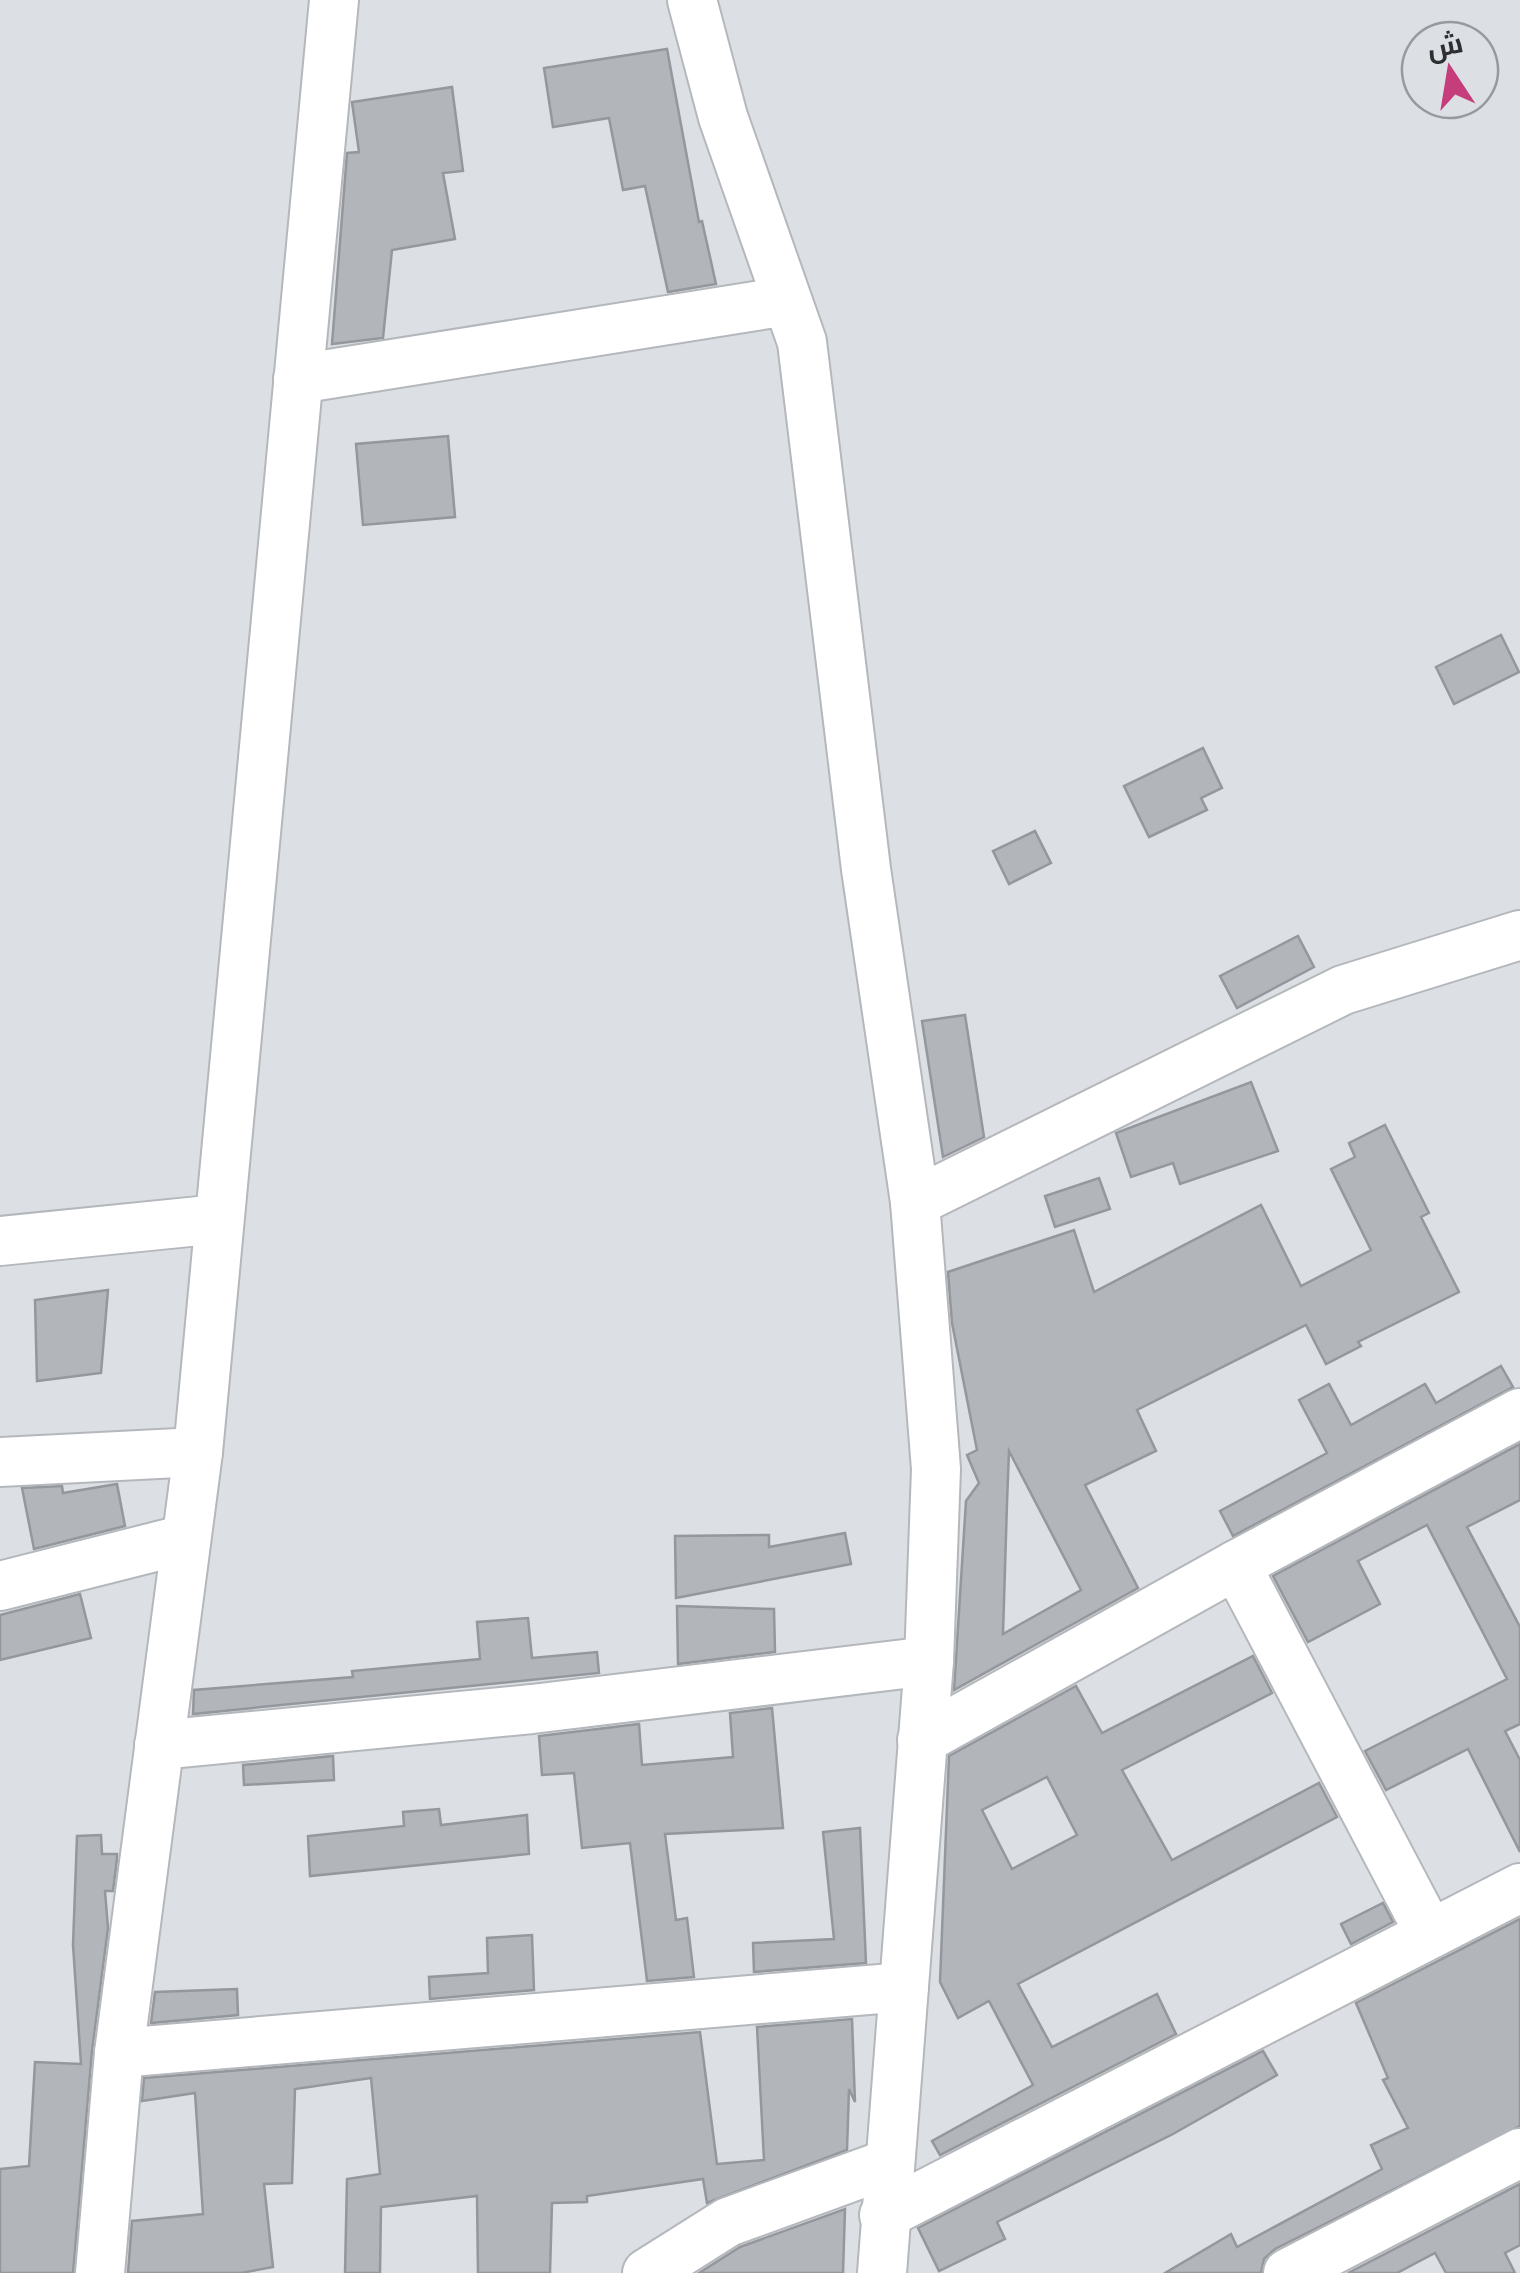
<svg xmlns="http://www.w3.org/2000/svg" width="1520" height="2273" viewBox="0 0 1520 2273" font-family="Helvetica,Cairo,sans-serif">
	<rect width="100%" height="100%" fill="#dce0e5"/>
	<!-- building -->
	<g fill="#b2b5ba" stroke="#94979c" stroke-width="2.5" fill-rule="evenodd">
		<polygon points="667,49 699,222 702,221 716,284 668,292 645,186 623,190 609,118 553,127 544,68"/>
		<polygon points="452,87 463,171 443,173 455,239 392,250 383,338 332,344 347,153 359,152 352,102"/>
		<polygon points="448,436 455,517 363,525 356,444"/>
		<polygon points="1501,635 1519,672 1454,704 1436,667"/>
		<polygon points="1203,748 1222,788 1201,798 1207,810 1149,837 1124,786"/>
		<polygon points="1035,831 1051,863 1009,884 993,851"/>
		<polygon points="1298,936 1314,967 1237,1008 1220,976"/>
		<polygon points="965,1015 984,1137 943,1157 922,1021"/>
		<polygon points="1251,1082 1278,1151 1180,1184 1173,1163 1131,1177 1116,1133"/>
		<path d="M1385 1125 1429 1213 1421 1217 1459 1292 1358 1342 1361 1346 1326 1364 1306 1325 1137 1410 1156 1451 1085 1485 1138 1588 954 1690 966 1501 979 1483 967 1455 977 1450 952 1323 948 1272 1074 1230 1094 1292 1261 1205 1301 1286 1371 1250 1331 1169 1355 1157 1349 1143ZM1009 1451 1081 1590 1003 1634 1007 1503Z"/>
		<polygon points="1099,1178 1110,1209 1055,1227 1045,1196"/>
		<polygon points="108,1290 101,1373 37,1381 35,1300"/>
		<polygon points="1501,1366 1513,1387 1233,1536 1220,1511 1327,1453 1299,1400 1329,1384 1351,1425 1425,1384 1436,1403"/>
		<polygon points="1520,1444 1520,1500 1467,1527 1520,1627 1520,1724 1505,1731 1520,1760 1520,1852 1468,1749 1386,1790 1365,1751 1507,1679 1427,1525 1358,1561 1380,1604 1308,1642 1273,1576"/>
		<polygon points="117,1484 125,1526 34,1549 22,1488 62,1486 63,1493"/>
		<polygon points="845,1533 851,1564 676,1598 675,1536 769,1535 769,1547"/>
		<polygon points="80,1594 91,1638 0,1660 0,1615"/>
		<polygon points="677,1606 774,1609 775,1652 678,1664"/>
		<polygon points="528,1618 532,1658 597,1652 599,1673 193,1714 194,1690 353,1677 352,1671 480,1659 477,1622"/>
		<path d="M1253 1656 1272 1693 1122 1770 1172 1860 1319 1783 1337 1817 1018 1984 1052 2047 1157 1994 1176 2034 940 2155 932 2141 1033 2085 989 2001 958 2018 940 1982 949 1756 1076 1686 1102 1733ZM1047 1777 1077 1835 1012 1869 982 1810Z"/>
		<polygon points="772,1708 783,1828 665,1834 676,1920 687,1918 694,1977 647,1981 630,1843 582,1848 574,1773 542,1775 539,1736 639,1724 642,1765 733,1757 730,1713"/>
		<polygon points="333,1756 334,1780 244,1785 243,1765"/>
		<polygon points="439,1809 441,1825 527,1815 529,1854 310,1876 308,1836 404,1826 403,1812"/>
		<polygon points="860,1828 866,1963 754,1972 753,1943 834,1939 823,1832"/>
		<polygon points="101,1835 102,1854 117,1854 117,1859 113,1891 105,1891 108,1928 92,2051 73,2273 0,2273 0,2169 29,2166 35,2062 81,2064 73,1945 77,1836"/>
		<polygon points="1383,1903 1393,1922 1351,1944 1341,1924"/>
		<polygon points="1520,1919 1520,2126 1275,2249 1264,2259 1261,2273 1165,2273 1231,2234 1237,2247 1382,2169 1371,2145 1408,2128 1383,2080 1388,2078 1356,2003"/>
		<polygon points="532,1935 534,1990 430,1999 429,1977 488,1973 487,1938"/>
		<polygon points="237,1989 238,2015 151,2023 155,1992"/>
		<polygon points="852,2019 855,2102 849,2089 847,2150 707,2203 703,2179 587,2196 587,2202 552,2203 550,2273 478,2273 477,2196 381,2207 380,2273 345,2273 347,2179 380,2174 371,2078 295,2089 292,2183 264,2184 273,2267 241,2273 128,2273 132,2221 203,2214 195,2093 142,2101 144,2078 700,2032 717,2164 764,2160 757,2027"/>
		<polygon points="1263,2051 1277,2075 1173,2134 997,2222 1005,2239 939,2271 918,2228"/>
		<polygon points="1520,2184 1520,2245 1505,2253 1515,2273 1446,2273 1435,2253 1397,2273 1348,2273"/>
		<polygon points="845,2209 843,2273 699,2273 740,2247"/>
	</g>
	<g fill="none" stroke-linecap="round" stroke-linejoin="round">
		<!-- minor casing -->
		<g stroke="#b4b7bc" stroke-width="52">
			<g id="minor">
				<polyline points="692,0 723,117 802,342 866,869 915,1202 936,1469 929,1661 882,2273"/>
				<polyline points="298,379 787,301"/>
				<polyline points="915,1202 1343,990 1520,935"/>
				<polyline points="0,1241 219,1219"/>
				<polyline points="0,1462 198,1452"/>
				<polyline points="1236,1565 1520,1413"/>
				<polyline points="0,1586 186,1539"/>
				<polyline points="922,1740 1236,1565 1430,1934"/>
				<polyline points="159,1745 532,1709 929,1661"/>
				<polyline points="119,2053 904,1987"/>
				<polyline points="884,2215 1520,1888"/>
				<polyline points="100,2273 119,2053 198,1452 334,0"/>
				<polyline points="647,2273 728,2222 890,2163"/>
				<polyline points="1288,2273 1520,2153"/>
			</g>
		</g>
		<!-- minor -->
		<use href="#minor" stroke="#fff" stroke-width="48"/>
	</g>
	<!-- north arrow -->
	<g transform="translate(1450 70) rotate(348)"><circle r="48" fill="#dce0e5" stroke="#96999d" stroke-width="2.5"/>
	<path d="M0-8L18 38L0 25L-18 38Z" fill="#c53d7b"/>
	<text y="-15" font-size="28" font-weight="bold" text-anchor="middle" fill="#2e2f31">ش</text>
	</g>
</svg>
